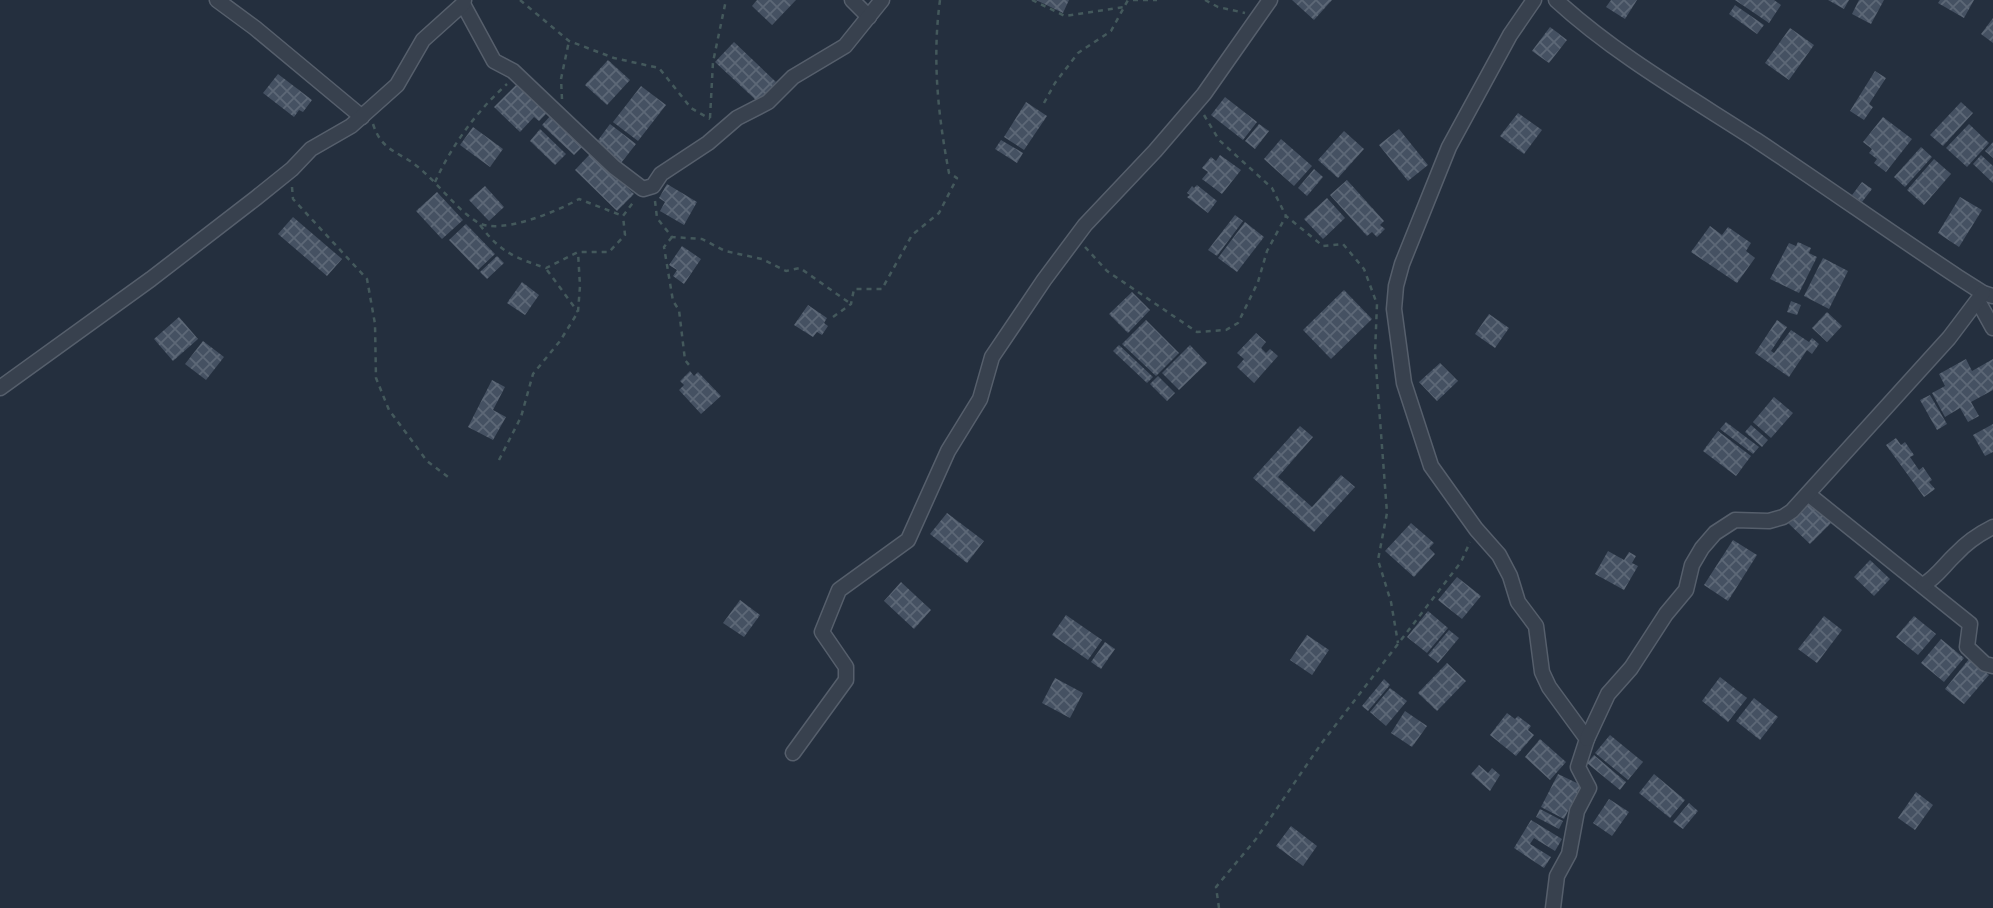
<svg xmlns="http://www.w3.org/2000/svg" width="1993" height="908" viewBox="0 0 1993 908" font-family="Cabin,sans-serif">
	<defs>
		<pattern id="building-cross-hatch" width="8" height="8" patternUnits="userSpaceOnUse" patternTransform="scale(1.75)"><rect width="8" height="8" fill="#455162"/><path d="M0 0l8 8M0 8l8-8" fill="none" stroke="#5d6877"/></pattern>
	</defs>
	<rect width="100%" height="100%" fill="#242f3e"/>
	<!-- building -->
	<g fill="url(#building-cross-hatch)">
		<polygon points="757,0 796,0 772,25 752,6"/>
		<polygon points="1036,0 1069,0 1063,13"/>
		<polygon points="1292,0 1332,0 1314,20"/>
		<polygon points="1611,0 1637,0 1625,19 1606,7"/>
		<polygon points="1735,0 1774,0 1781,5 1769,23"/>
		<polygon points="1828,0 1849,0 1844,9"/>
		<polygon points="1859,0 1884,0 1871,24 1852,14"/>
		<polygon points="1940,0 1974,0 1964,18 1938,3"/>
		<polygon points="1735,5 1764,25 1757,34 1729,14"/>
		<polygon points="1993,18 1993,43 1981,34"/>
		<polygon points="1550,27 1567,40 1549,63 1532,51"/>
		<polygon points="1790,28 1814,45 1789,80 1765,63"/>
		<polygon points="734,42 776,82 758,102 715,62"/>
		<polygon points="608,60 630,80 607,105 585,85"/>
		<polygon points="1875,71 1886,78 1869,104 1873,107 1864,120 1850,111"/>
		<polygon points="278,74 312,100 303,112 299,110 294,117 263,93"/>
		<polygon points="519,82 549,111 539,121 534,117 520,132 494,107"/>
		<polygon points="641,86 666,105 638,141 613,122"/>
		<polygon points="1225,97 1257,122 1243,140 1211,115"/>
		<polygon points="1026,102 1047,116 1024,150 1004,137"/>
		<polygon points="1961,102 1973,113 1943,146 1930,135"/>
		<polygon points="1518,113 1542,130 1524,154 1500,136"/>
		<polygon points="552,114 584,145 574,155 542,125"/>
		<polygon points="1883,117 1912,139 1886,172 1874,163 1877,159 1869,153 1872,149 1863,142"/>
		<polygon points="610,124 636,144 621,163 596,143"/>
		<polygon points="1259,124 1269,131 1255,149 1245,141"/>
		<polygon points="1969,124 1989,143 1967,167 1946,148"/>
		<polygon points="473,127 503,149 490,167 460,145"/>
		<polygon points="540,129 566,154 555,165 530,141"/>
		<polygon points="1399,129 1428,165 1408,181 1379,145"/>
		<polygon points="1344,131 1364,149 1338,178 1318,160"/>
		<polygon points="1281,139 1312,166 1294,186 1264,159"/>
		<polygon points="1001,140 1023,153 1017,163 995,149"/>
		<polygon points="1993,142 1993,158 1985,151"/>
		<polygon points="1921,147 1932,157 1905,187 1894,177"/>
		<polygon points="591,153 634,194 617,211 575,170"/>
		<polygon points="1220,155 1241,170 1222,194 1202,179 1208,172 1202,168 1211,157 1216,161"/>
		<polygon points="1981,155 1993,166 1993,183 1973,164"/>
		<polygon points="1934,159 1951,174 1924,205 1907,190"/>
		<polygon points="1314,169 1323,177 1307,196 1298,188"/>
		<polygon points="1347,180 1384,221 1380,225 1385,229 1377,237 1372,232 1367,236 1330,195"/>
		<polygon points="1862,182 1872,189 1862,202 1852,195"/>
		<polygon points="667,184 697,202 684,225 660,211 665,202 659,198"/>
		<polygon points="1197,185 1217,201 1208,213 1187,197 1190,195 1187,193 1192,186 1194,188"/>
		<polygon points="485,186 504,207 489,221 469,200"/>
		<polygon points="437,192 463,220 442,239 416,211"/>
		<polygon points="1960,197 1982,210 1959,247 1938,233"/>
		<polygon points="1327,198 1345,218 1323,239 1304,219"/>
		<polygon points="1235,215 1243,221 1217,256 1208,250"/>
		<polygon points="293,217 342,259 327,276 278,234"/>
		<polygon points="1245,222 1264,237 1237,272 1218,258"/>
		<polygon points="466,224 495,254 478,270 449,240"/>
		<polygon points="1710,226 1722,235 1728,227 1751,243 1746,251 1755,258 1737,283 1691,252"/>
		<polygon points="1798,242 1811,248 1809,253 1817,257 1799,293 1770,279 1789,243 1796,246"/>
		<polygon points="682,246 701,259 684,284 673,276 677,270 669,265"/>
		<polygon points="497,256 504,263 487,279 480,272"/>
		<polygon points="1823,258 1848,271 1829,309 1804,296"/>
		<polygon points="522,282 539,295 525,315 507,303"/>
		<polygon points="1344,290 1372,319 1331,359 1303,330"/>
		<polygon points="1132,292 1150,310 1128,333 1109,314"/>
		<polygon points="1791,301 1801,305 1797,315 1787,312"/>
		<polygon points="808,305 827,318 824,323 828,326 822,335 817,332 813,337 794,325"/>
		<polygon points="1827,312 1842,326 1827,342 1812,328"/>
		<polygon points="1489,314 1509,328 1495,348 1475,334"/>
		<polygon points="179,317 198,339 173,361 154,339"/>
		<polygon points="1146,320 1179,353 1156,376 1122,344"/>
		<polygon points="1777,320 1787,327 1771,351 1774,353 1791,330 1809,342 1812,338 1819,344 1812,354 1807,350 1789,377 1755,353"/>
		<polygon points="1256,333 1266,342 1261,348 1266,353 1270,349 1278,356 1254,383 1237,367 1244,359 1237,353"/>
		<polygon points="203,341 224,357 206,380 185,364"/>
		<polygon points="1119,345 1153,377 1147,383 1113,351"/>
		<polygon points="1190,345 1207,363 1179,390 1162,373"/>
		<polygon points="1966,359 1972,371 1993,359 1993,390 1971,402 1979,416 1968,422 1960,408 1945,417 1932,393 1945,386 1939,374"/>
		<polygon points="1440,363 1458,381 1437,401 1419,382"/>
		<polygon points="690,371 694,376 698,372 721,396 701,414 679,390 684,385 680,381"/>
		<polygon points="1158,376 1175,393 1167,401 1150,384"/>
		<polygon points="492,380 505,387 493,410 506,417 493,440 468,427"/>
		<polygon points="1930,395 1947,424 1937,430 1920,400"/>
		<polygon points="1774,397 1793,413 1771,438 1753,422"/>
		<polygon points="1726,422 1759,447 1753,454 1720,429"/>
		<polygon points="1993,424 1993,452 1985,456 1973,435"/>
		<polygon points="1751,425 1768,440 1762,447 1745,432"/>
		<polygon points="1300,426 1313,437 1278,477 1312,507 1341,475 1355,487 1314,532 1253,478"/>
		<polygon points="1718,431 1751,456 1736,476 1703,451"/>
		<polygon points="1896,438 1901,445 1905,442 1914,455 1910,457 1919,470 1923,467 1932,480 1929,482 1935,489 1924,497 1886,445"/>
		<polygon points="1808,501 1831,523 1810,544 1787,522"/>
		<polygon points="947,513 984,541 967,563 930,534"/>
		<polygon points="1411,523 1434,543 1429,548 1435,554 1414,577 1385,551"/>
		<polygon points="1733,540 1757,555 1728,601 1704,585"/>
		<polygon points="1608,551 1624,560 1629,552 1636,556 1632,563 1638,566 1624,590 1595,574"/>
		<polygon points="1870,560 1890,579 1874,596 1854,577"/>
		<polygon points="1457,577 1481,596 1462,619 1438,600"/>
		<polygon points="901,582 931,610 914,629 884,601"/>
		<polygon points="740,600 760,615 744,637 723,623"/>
		<polygon points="1428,611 1448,628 1427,653 1407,637"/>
		<polygon points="1066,615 1102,640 1088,660 1052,635"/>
		<polygon points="1824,616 1842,630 1817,663 1798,649"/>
		<polygon points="1914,616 1936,634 1918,655 1896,637"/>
		<polygon points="1449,630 1459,638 1438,663 1428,655"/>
		<polygon points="1307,635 1329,650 1312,675 1290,660"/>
		<polygon points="1941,639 1964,658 1944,682 1921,663"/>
		<polygon points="1105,642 1115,649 1101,669 1091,662"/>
		<polygon points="1969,659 1989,675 1964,704 1945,689"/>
		<polygon points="1447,663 1466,681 1437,711 1418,693"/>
		<polygon points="1720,677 1747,698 1728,722 1702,701"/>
		<polygon points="1055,678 1083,693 1070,718 1042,703"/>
		<polygon points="1384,679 1390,685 1368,711 1362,706"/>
		<polygon points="1390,688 1407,701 1386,726 1370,712"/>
		<polygon points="1754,698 1778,717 1760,740 1736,721"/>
		<polygon points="1405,711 1427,726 1412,747 1391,733"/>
		<polygon points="1507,713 1515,719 1518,716 1531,726 1528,730 1534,735 1516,756 1490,735"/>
		<polygon points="1610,735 1643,762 1628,780 1595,753"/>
		<polygon points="1540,739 1566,762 1550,780 1525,757"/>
		<polygon points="1594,755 1626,782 1620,790 1587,763"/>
		<polygon points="1479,765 1488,773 1492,768 1500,775 1490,791 1471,774"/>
		<polygon points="1558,774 1581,785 1564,819 1541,807"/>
		<polygon points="1654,774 1685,800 1670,818 1639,793"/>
		<polygon points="1916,792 1933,805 1915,830 1898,818"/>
		<polygon points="1609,799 1629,812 1612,836 1593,823"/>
		<polygon points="1689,803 1698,811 1683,829 1673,822"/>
		<polygon points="1540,809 1563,821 1559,829 1536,817"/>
		<polygon points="1531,820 1562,839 1555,851 1534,838 1530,844 1551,857 1544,868 1514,848"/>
		<polygon points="1291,826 1317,846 1303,866 1276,846"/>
	</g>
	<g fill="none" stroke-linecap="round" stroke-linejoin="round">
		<!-- minor casing -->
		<g stroke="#565f6c" stroke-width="17">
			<g id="minor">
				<polyline points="217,0 255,28 362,117"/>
				<polyline points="852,0 869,17"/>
				<polyline points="1534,0 1510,35 1449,147 1402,264 1396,286 1394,309 1404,383 1431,466 1476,529 1499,555 1510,576 1518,602 1536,626 1542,672 1549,687 1587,739 1578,767 1589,788 1577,811 1569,854 1557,876 1553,908"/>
				<path d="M1556 0C1616 55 1688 96 1756 140 1824 185 1890 232 1958 277L1983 293 1993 296"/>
				<polyline points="463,4 494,61 513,71 614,167 643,189 653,186 661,174 708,143 737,118 768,102 793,77 845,46 882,0"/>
				<polyline points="1978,301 1993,328"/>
				<polyline points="0,388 151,279 256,198 292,169 311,149 351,126 397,85 423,40 463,4 464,0"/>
				<polyline points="1808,494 1970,624 1967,647 1985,664 1993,666"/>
				<path d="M1923 585C1937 577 1944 565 1956 554 1967 542 1979 534 1993 527"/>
				<polyline points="1587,739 1608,694 1631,668 1666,614 1686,590 1692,565 1702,548 1715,533 1735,520 1769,521 1783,517 1792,511 1949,338 1983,293"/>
				<polyline points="793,753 846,680 846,667 822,632 839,590 908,540 948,451 980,399 992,357 1044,280 1085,225 1155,151 1204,94 1270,0"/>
			</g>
		</g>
		<!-- path -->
		<g stroke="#44595c" stroke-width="2.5" stroke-dasharray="5 5" stroke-linecap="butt">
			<polyline points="520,0 569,41 614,58 659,68 691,108 710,119"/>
			<polyline points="1032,0 1065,16 1124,7"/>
			<polyline points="1133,0 1157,0"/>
			<polyline points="1205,0 1218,7 1245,13"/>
			<polyline points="562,99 561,79 569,41"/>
			<polyline points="1044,103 1055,83 1078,53 1111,31 1128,0"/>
			<polyline points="1204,115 1219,140 1272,188 1286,216"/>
			<polyline points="710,118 713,62 726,0"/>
			<path d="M373 124C382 152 399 151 418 167 439 184 455 208 477 222 499 236 558 211 579 199L623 216"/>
			<path d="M435 182C452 145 476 112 507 84"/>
			<polyline points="292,187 293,199 367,279 375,324 376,378 389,410 427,461 448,477"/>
			<polyline points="655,201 657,218 672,237 702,239 725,251 762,259 786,271 800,268 851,304"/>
			<path d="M480 225C500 252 515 258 546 268L578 252H609L625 235 623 216 635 200"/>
			<polyline points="672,237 664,247 673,301 679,310 685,360 689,365"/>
			<polyline points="1085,247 1107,271 1197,332 1226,330 1238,323 1258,282 1267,251 1286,216 1323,246 1343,244 1364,269 1377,304 1375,353 1387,513 1378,560 1391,602 1398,643"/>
			<polyline points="547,270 578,312"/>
			<path d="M833 317 851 304 854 289H882L912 235 939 213 957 178 949 173C938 115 932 59 940 0"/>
			<polyline points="499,460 521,417 533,374 560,341 578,312 580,286 578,252"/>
			<polyline points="1219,908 1216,887 1256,839 1321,744 1461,562 1470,542"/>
		</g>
		<!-- minor -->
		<use href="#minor" stroke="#38414e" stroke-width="14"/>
	</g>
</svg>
